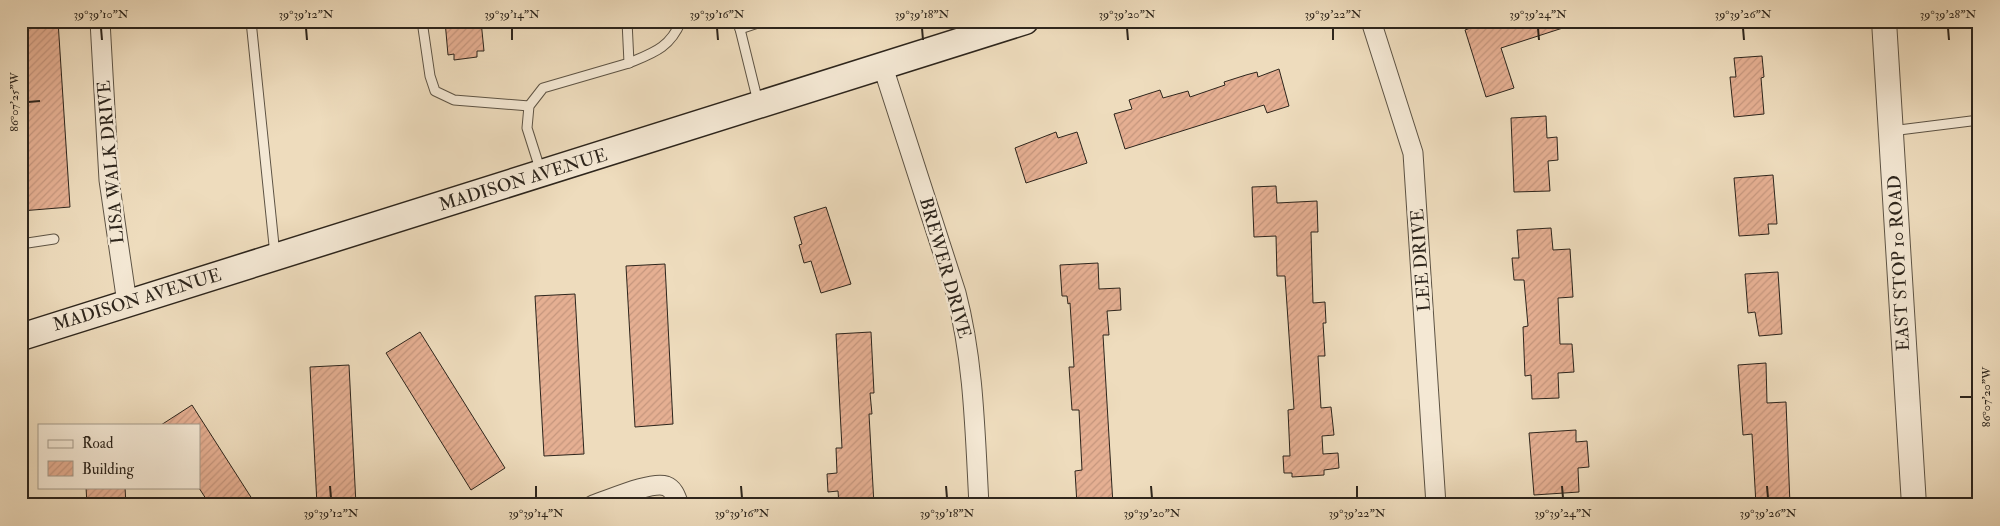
<svg xmlns="http://www.w3.org/2000/svg" width="2000" height="526" viewBox="0 0 2000 526" font-family="'IM FELL Double Pica',serif">
	<defs>
		<pattern id="building-hatch" width="6" height="6" patternUnits="userSpaceOnUse" patternTransform="scale(1.25)"><rect width="6" height="6" fill="#e5af92"/><path d="M-1 1l2-2M0 6l6-6M5 7l2-2" fill="none" stroke="#c5967d"/></pattern>
	</defs>
	<rect width="100%" height="100%" fill="#eedcbd"/>
	<filter id="stains"><feTurbulence type="fractalNoise" baseFrequency=".004" numOctaves="4"/><feColorMatrix values="0 0 0 0 .2 0 0 0 0 .09 0 0 0 0 .02 0 0 0 .5 -.17"/></filter>
	<radialGradient id="worn" r=".72"><stop offset=".6" stop-color="#630" stop-opacity="0"/><stop offset="1" stop-color="#630" stop-opacity=".3"/></radialGradient>
	<!-- building -->
	<g fill="url(#building-hatch)" stroke="#2d251c">
		<polygon points="21,21 58,21 70,207 21,211"/>
		<polygon points="445,21 481,21 484,51 477,51 477,57 454,60 454,54 448,55"/>
		<polygon points="1475,21 1572,21 1572,25 1501,48 1514,88 1486,97 1465,30 1476,26"/>
		<polygon points="1762,56 1764,77 1761,78 1764,114 1734,117 1730,77 1736,77 1734,58"/>
		<polygon points="1279,69 1289,106 1267,113 1264,105 1125,149 1114,114 1132,109 1129,100 1160,90 1163,98 1188,91 1190,97 1225,85 1224,82 1246,75 1257,72 1258,77"/>
		<polygon points="1546,116 1547,138 1557,137 1558,160 1548,161 1550,191 1514,192 1511,118"/>
		<polygon points="1056,132 1058,138 1077,132 1087,163 1026,183 1015,148"/>
		<polygon points="1773,175 1777,224 1768,224 1769,234 1739,236 1734,178"/>
		<polygon points="1276,186 1277,203 1317,201 1318,232 1311,232 1313,303 1325,302 1326,323 1323,323 1325,356 1318,356 1321,408 1331,407 1334,435 1322,436 1323,454 1338,453 1339,468 1324,470 1324,475 1292,477 1292,473 1284,473 1283,456 1290,456 1288,410 1294,409 1285,276 1277,276 1276,236 1254,237 1252,187"/>
		<polygon points="826,207 851,284 821,293 811,261 804,263 799,245 802,244 794,217"/>
		<polygon points="1551,228 1553,250 1570,249 1573,297 1558,298 1560,344 1572,344 1574,372 1558,373 1559,398 1532,399 1531,375 1525,376 1523,327 1528,326 1524,280 1514,280 1512,258 1519,258 1517,230"/>
		<polygon points="1098,263 1099,289 1120,288 1121,310 1107,311 1109,335 1103,335 1113,505 1077,505 1075,471 1082,470 1079,410 1072,410 1069,367 1074,367 1070,303 1068,304 1067,296 1062,296 1060,265"/>
		<polygon points="665,264 673,424 635,427 626,266"/>
		<polygon points="1778,272 1782,334 1759,336 1755,312 1748,313 1745,274"/>
		<polygon points="575,294 584,454 544,456 535,296"/>
		<polygon points="420,332 505,468 471,490 386,353"/>
		<polygon points="871,332 874,393 870,393 872,414 869,414 874,505 839,505 838,491 828,492 827,474 837,473 836,448 842,448 836,334"/>
		<polygon points="1766,363 1767,403 1786,402 1790,505 1756,505 1752,434 1743,435 1738,365"/>
		<polygon points="349,365 356,505 317,505 310,367"/>
		<polygon points="192,405 199,416 256,505 210,505 199,488 199,425 161,425"/>
		<polygon points="1576,430 1576,442 1587,441 1589,467 1578,468 1579,492 1534,495 1529,433"/>
		<polygon points="86,487 125,487 126,505 87,505"/>
	</g>
	<g fill="none" stroke-linecap="round" stroke-linejoin="round">
		<!-- service casing -->
		<g stroke="#5d5344" stroke-width="11">
			<g id="service">
				<polyline points="251,21 275,255"/>
				<polyline points="422,21 430,76 435,91 454,100 529,106"/>
				<polyline points="738,21 758,102"/>
				<polyline points="740,29 764,21"/>
				<path d="M629 63C653 53 670 48 681 21"/>
				<polyline points="1891,131 1979,120"/>
				<polyline points="541,172 527,128 529,106 543,88 629,63 627,21"/>
				<polyline points="21,244 54,239"/>
			</g>
		</g>
		<!-- minor casing -->
		<g stroke="#5d5344" stroke-width="21">
			<g id="minor">
				<polyline points="100,21 109,180 127,303"/>
				<polyline points="1371,21 1413,153 1436,505"/>
				<path d="M883 67 956 293C974 362 975 433 979 505"/>
				<path d="M593 505C609 500 651 481 666 486 674 489 676 497 679 505"/>
			</g>
		</g>
		<!-- tertiary casing -->
		<g stroke="#5d5344" stroke-width="26">
			<polyline id="tertiary" points="1884,21 1914,505"/>
		</g>
		<!-- secondary casing -->
		<g stroke="#2d251c" stroke-width="29">
			<polyline id="secondary" points="21,337 1025,21"/>
		</g>
		<!-- service -->
		<use href="#service" stroke="#f4e8d4" stroke-width="9"/>
		<!-- minor -->
		<use href="#minor" stroke="#f4e8d4" stroke-width="19"/>
		<!-- tertiary -->
		<use href="#tertiary" stroke="#f4e8d4" stroke-width="24"/>
		<!-- secondary -->
		<use href="#secondary" stroke="#f4e8d4" stroke-width="26"/>
	</g>
	<!-- ticks -->
	<path fill="none" stroke="#2d251c" stroke-width="2" d="M101 28 102 40M306 28 307 40M512 28V40M717 28 718 40M922 28 923 40M1127 28 1128 40M1333 28V40M1538 28 1539 40M1743 28 1744 40M1948 28 1949 40M28 102 40 101M1960 397H1972M330 486 331 498M536 486V498M741 486 742 498M946 486 947 498M1151 486 1152 498M1357 486V498M1562 486 1563 498M1767 486 1768 498"/>
	<g text-anchor="middle" dominant-baseline="central" stroke-width="5" stroke-linejoin="round" paint-order="stroke">
		<!-- street labels -->
		<g font-size="18" fill="#2d251c" stroke="#f4e8d4">
			<text transform="translate(111 162) rotate(-95)">LISA WALK DRIVE</text>
			<text transform="translate(523 180) rotate(-17)">MADISON AVENUE</text>
			<text transform="translate(1421 260) rotate(-94)">LEE DRIVE</text>
			<text transform="translate(1899 263) rotate(-93)">EAST STOP 10 ROAD</text>
			<text transform="translate(945 268) rotate(74)">BREWER DRIVE</text>
			<text transform="translate(137 300) rotate(-17)">MADISON AVENUE</text>
		</g>
	</g>
	<!-- margin -->
	<rect width="2000" height="526" fill="none" stroke="#eedcbd" stroke-width="55"/>
	<!-- legend -->
	<rect x="38" y="424" width="162" height="65" fill="#f4e8d4" stroke="#a49a8a"/>
	<rect x="48" y="440" width="25" height="8" fill="#f4e8d4" stroke="#a49a8a"/>
	<text x="82" y="448" font-size="15" fill="#2d251c">Road</text>
	<rect x="48" y="461" width="25" height="15" fill="url(#building-hatch)" stroke="#a49a8a"/>
	<text x="82" y="474" font-size="15" fill="#2d251c">Building</text>
	<rect x="28" y="28" width="1944" height="470" fill="none" stroke="#2d251c" stroke-width="2"/>
	<g font-size="12" text-anchor="middle" fill="#2d251c">
		<text x="101" y="18">39°39'10"N</text>
		<text x="306" y="18">39°39'12"N</text>
		<text x="512" y="18">39°39'14"N</text>
		<text x="717" y="18">39°39'16"N</text>
		<text x="922" y="18">39°39'18"N</text>
		<text x="1127" y="18">39°39'20"N</text>
		<text x="1333" y="18">39°39'22"N</text>
		<text x="1538" y="18">39°39'24"N</text>
		<text x="1743" y="18">39°39'26"N</text>
		<text x="1948" y="18">39°39'28"N</text>
		<text transform="translate(14 102) rotate(-90)" y="4">86°07'25"W</text>
		<text transform="translate(1986 397) rotate(-90)" y="4">86°07'20"W</text>
		<text x="331" y="517">39°39'12"N</text>
		<text x="536" y="517">39°39'14"N</text>
		<text x="742" y="517">39°39'16"N</text>
		<text x="947" y="517">39°39'18"N</text>
		<text x="1152" y="517">39°39'20"N</text>
		<text x="1357" y="517">39°39'22"N</text>
		<text x="1563" y="517">39°39'24"N</text>
		<text x="1768" y="517">39°39'26"N</text>
	</g>
	<rect width="100%" height="100%" filter="url(#stains)"/>
	<rect width="100%" height="100%" fill="url(#worn)"/>
</svg>
